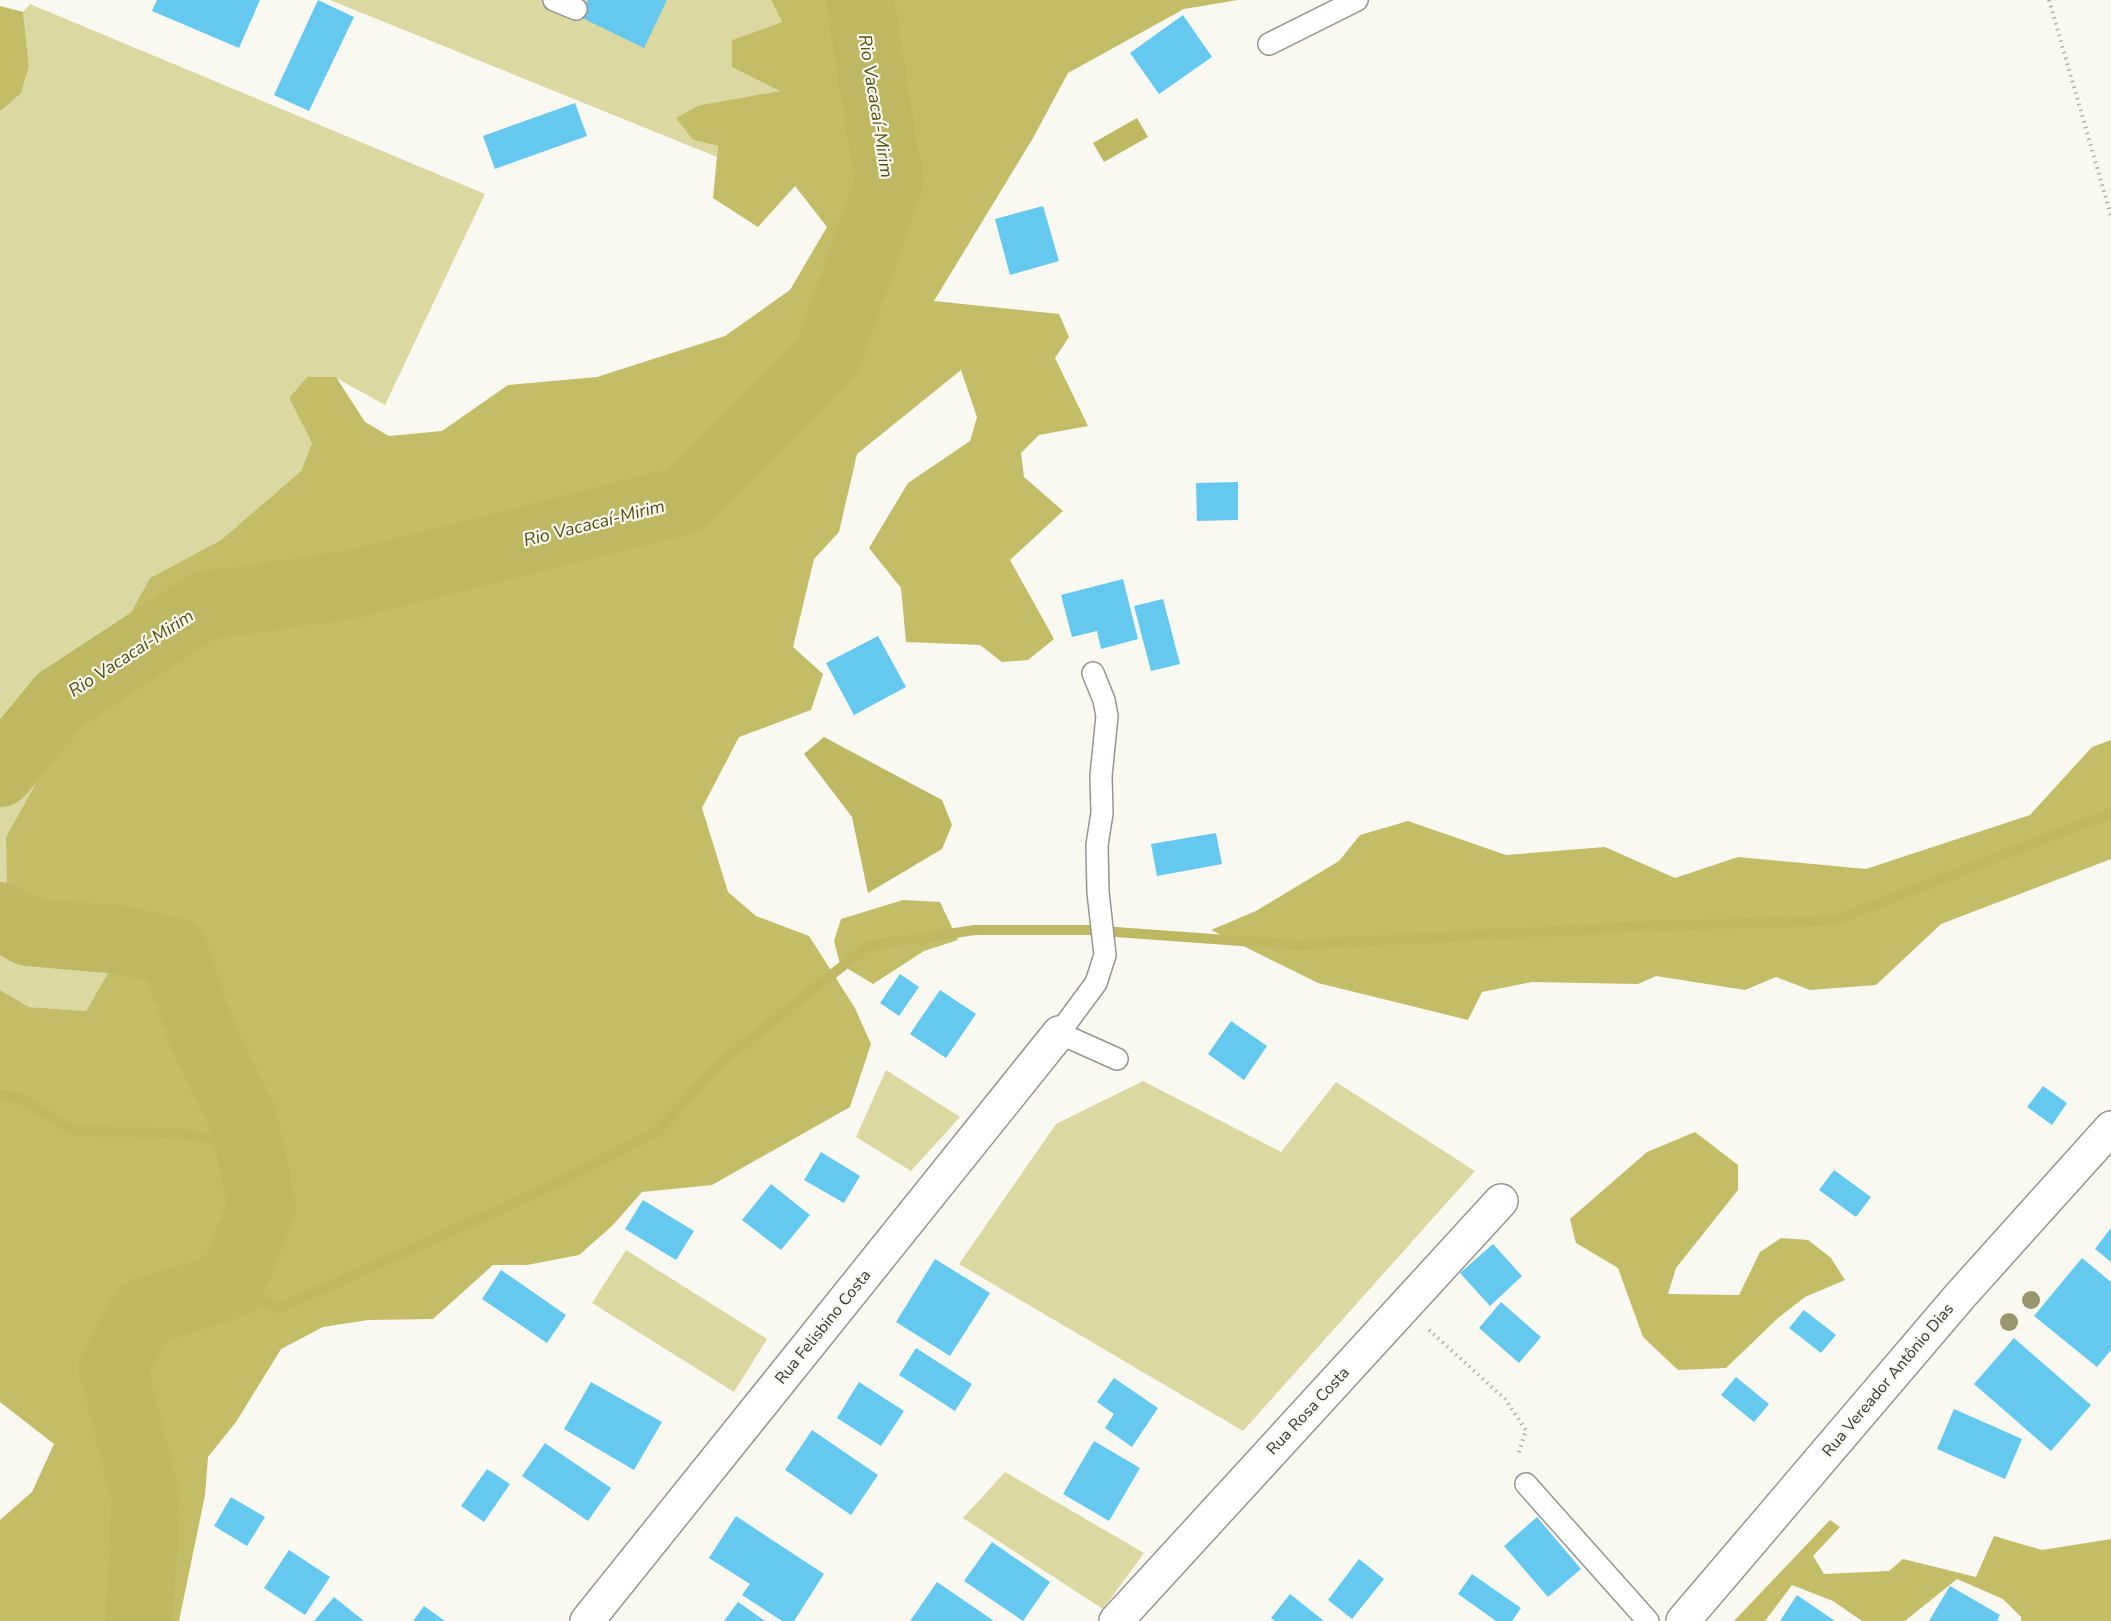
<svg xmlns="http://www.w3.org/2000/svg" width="2111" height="1621" viewBox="0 0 2111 1621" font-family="'Nunito Sans',sans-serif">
	<rect width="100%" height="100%" fill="#f9f9f2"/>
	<!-- green -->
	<g fill="#dbd8a1">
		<polygon points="330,0 771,0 782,22 732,40 781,91 700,105 693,140 718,146 717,157"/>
		<polygon points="30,4 485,194 385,405 336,378 307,377 289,398 312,443 301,471 221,540 150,578 6,837 7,934 112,966 86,1011 29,1007 0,990 0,111 29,66 23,12"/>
		<polygon points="886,1070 960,1117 911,1171 856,1137"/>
		<polygon points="1143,1081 1281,1152 1336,1082 1475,1171 1243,1431 959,1264 1056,1124"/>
		<polygon points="626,1250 767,1339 734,1392 592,1303"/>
		<polygon points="1005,1472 1144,1553 1103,1609 963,1518"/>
	</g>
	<!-- forest -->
	<g fill="#c3bd68">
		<polygon points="771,0 1238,0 1184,9 1068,73 1033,138 934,301 1059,314 1069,337 1055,358 1088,426 1039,435 1021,453 1024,477 1063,511 1010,560 1054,639 1028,660 1002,662 980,645 906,642 901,588 869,548 908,483 970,441 977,417 961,370 857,454 839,532 814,559 793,647 823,674 811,710 739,737 702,808 728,892 756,916 809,936 855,1008 871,1044 850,1107 712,1185 642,1192 612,1226 579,1255 527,1265 493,1265 433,1319 368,1320 323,1327 281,1349 236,1422 208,1457 205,1495 179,1621 0,1621 0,1520 32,1492 54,1444 0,1402 0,990 29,1007 86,1011 112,966 7,934 6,837 150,578 221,540 301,471 312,443 289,398 307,377 336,377 365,422 389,436 442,431 508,385 597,377 725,336 790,290 827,227 795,186 758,227 713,198 718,146 693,140 676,118 700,105 780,91 732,67 732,40 782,22"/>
		<polygon points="0,6 23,12 29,66 21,93 0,111"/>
		<polygon points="2111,740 2111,859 1941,924 1876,985 1810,990 1776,977 1745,990 1656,976 1638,984 1532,982 1482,992 1468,1020 1318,983 1211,930 1256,911 1339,861 1360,835 1408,821 1506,855 1605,847 1675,878 1738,857 1866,869 2030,815 2092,747"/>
		<polygon points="903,900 940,902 958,940 924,951 873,984 840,964 834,941 841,919"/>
		<polygon points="1695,1132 1738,1165 1738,1190 1676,1268 1668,1294 1739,1295 1760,1252 1781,1238 1808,1240 1831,1258 1845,1280 1805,1297 1778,1318 1726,1368 1678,1370 1643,1337 1618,1268 1576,1243 1570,1219 1647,1152"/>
		<polygon points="1830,1520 1840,1527 1813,1556 1824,1574 1889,1571 1903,1559 1976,1577 1994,1536 2042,1550 2111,1539 2111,1621 2021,1621 2021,1617 2003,1599 1957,1579 1905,1621 1862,1621 1833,1601 1792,1585 1765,1621 1734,1621"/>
	</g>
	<!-- water -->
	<g fill="#bfb863">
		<polygon points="1137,118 1148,137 1104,162 1093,143"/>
		<polygon points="824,737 942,800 952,825 942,849 868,893 852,817 804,754"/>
	</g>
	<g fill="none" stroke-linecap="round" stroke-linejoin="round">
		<!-- stream -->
		<g stroke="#bfb863" stroke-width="10">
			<polyline points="0,1095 20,1098 74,1131 170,1133 248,1143"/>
			<polyline points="231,1285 278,1309 552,1186 658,1131 720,1063 868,946 975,930 1088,930 1298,945 1629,927 1836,920 2111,813"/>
		</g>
		<!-- river -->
		<g stroke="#bfb863" stroke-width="68">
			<polyline points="0,773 60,700 203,606 349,585 685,500 828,356 889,183 860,0"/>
			<polyline points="0,916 28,932 122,940 174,952 203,1037 243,1118 262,1205 231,1285 143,1312 113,1368 146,1499 139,1621"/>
		</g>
	</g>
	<!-- building -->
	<g fill="#65c8ef">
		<polygon points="157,0 260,0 239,48 152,11"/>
		<polygon points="318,0 354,17 309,111 274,95"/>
		<polygon points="588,0 667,0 644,48 580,17"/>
		<polygon points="1183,15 1212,57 1159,94 1130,53"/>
		<polygon points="575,103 587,136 495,169 483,136"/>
		<polygon points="1043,206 1059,261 1010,275 995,219"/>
		<polygon points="1238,482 1238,520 1197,521 1196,483"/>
		<polygon points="1123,579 1138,639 1101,649 1097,631 1072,637 1061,595"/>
		<polygon points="1163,599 1180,664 1151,671 1134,606"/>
		<polygon points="878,636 906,687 854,715 826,663"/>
		<polygon points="1216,833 1222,864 1157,876 1151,844"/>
		<polygon points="900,974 919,987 899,1016 880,1003"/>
		<polygon points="940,990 976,1014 946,1058 910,1034"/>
		<polygon points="1231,1021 1267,1046 1244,1080 1208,1054"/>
		<polygon points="2043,1086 2067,1103 2052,1125 2027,1107"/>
		<polygon points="821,1152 860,1176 844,1203 804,1180"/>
		<polygon points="1834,1170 1871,1197 1856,1217 1819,1190"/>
		<polygon points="771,1184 810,1215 781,1250 742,1220"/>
		<polygon points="643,1200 694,1231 676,1260 625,1229"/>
		<polygon points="2111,1228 2111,1262 2095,1249"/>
		<polygon points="1493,1244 1522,1276 1490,1306 1460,1273"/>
		<polygon points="2082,1258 2111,1282 2111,1350 2097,1367 2034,1316"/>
		<polygon points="935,1259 990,1293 950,1356 896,1322"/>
		<polygon points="501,1270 566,1315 547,1343 482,1299"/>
		<polygon points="1501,1302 1541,1337 1519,1363 1479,1328"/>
		<polygon points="1804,1310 1836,1335 1821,1353 1789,1328"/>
		<polygon points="2014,1338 2091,1405 2051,1451 1974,1384"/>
		<polygon points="916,1348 972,1384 955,1411 899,1375"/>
		<polygon points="1736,1377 1769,1404 1754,1422 1721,1395"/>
		<polygon points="1114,1378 1158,1408 1132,1447 1105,1428 1114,1414 1097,1402"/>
		<polygon points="591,1382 662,1422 634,1470 564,1429"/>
		<polygon points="859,1382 904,1411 881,1446 837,1418"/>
		<polygon points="1954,1409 2022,1439 2005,1479 1937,1449"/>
		<polygon points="812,1430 878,1475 851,1515 785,1470"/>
		<polygon points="1094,1441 1140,1468 1109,1521 1063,1494"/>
		<polygon points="545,1443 611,1488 588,1521 522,1476"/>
		<polygon points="487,1469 510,1484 484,1522 461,1506"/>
		<polygon points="231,1497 265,1517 247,1546 214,1526"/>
		<polygon points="736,1516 824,1574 794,1621 782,1621 742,1595 750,1584 709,1558"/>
		<polygon points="1537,1517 1581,1569 1548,1597 1504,1546"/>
		<polygon points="992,1542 1050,1582 1023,1621 964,1581"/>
		<polygon points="289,1550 330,1577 305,1615 264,1588"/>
		<polygon points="1359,1559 1384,1579 1352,1619 1328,1600"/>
		<polygon points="1472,1574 1521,1608 1512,1621 1496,1621 1458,1594"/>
		<polygon points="937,1582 994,1621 910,1621"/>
		<polygon points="1950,1586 2000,1615 1997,1621 1929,1621"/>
		<polygon points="1290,1594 1324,1621 1275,1621 1271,1618"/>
		<polygon points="1797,1595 1835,1621 1780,1621"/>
		<polygon points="334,1597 364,1621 314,1621"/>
		<polygon points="738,1602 765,1621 724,1621"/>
		<polygon points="424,1606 445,1621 413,1621"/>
	</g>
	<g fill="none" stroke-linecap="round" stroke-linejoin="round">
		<!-- lane casing -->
		<g stroke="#969690" stroke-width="24">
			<g id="lane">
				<polyline points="554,0 576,9"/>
				<polyline points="1269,44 1357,0"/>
				<polyline points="1093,673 1104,700 1107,716 1101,776 1102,813 1097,845 1098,892 1105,955 1096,983 1059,1033 1117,1059"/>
				<polyline points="1526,1484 1648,1621"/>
			</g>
		</g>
		<!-- street casing -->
		<g stroke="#969690" stroke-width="36">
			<g id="street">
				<polyline points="587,1621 1059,1033"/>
				<polyline points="1116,1621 1501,1201"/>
			</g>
		</g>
		<!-- secondary casing -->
		<g stroke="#969690" stroke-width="36">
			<polyline id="secondary" points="1683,1621 1960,1296 2111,1128"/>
		</g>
		<!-- path -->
		<g stroke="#b2b2ac" stroke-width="4" stroke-dasharray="1.5 4.5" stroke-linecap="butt">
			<polyline points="2049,0 2111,216"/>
			<polyline points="1429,1330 1505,1399 1526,1430 1518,1455"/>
		</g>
		<!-- lane -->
		<use href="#lane" stroke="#fff" stroke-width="21"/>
		<!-- street -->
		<use href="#street" stroke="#fff" stroke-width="33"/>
		<!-- secondary -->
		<use href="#secondary" stroke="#fff" stroke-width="33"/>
	</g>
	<!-- trees -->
	<g fill="#99966d">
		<circle cx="2031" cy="1300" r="9"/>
		<circle cx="2009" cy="1322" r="9"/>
	</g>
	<g text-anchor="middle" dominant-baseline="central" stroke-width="4.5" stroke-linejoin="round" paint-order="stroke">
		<!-- street labels -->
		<g font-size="16" fill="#383835" stroke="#f9f9f2">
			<text transform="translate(823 1327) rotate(-51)">Rua Felisbino Costa</text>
			<text transform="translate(1888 1380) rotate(-50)">Rua Vereador Antônio Dias</text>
			<text transform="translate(1308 1411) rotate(-47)">Rua Rosa Costa</text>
		</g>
		<!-- water labels -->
		<g font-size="18" font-style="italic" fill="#544f0c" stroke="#f9f9f2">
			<text transform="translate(876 106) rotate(81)">Rio Vacacaí-Mirim</text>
			<text transform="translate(594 523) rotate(-14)">Rio Vacacaí-Mirim</text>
			<text transform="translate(131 653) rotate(-33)">Rio Vacacaí-Mirim</text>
		</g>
	</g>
</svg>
